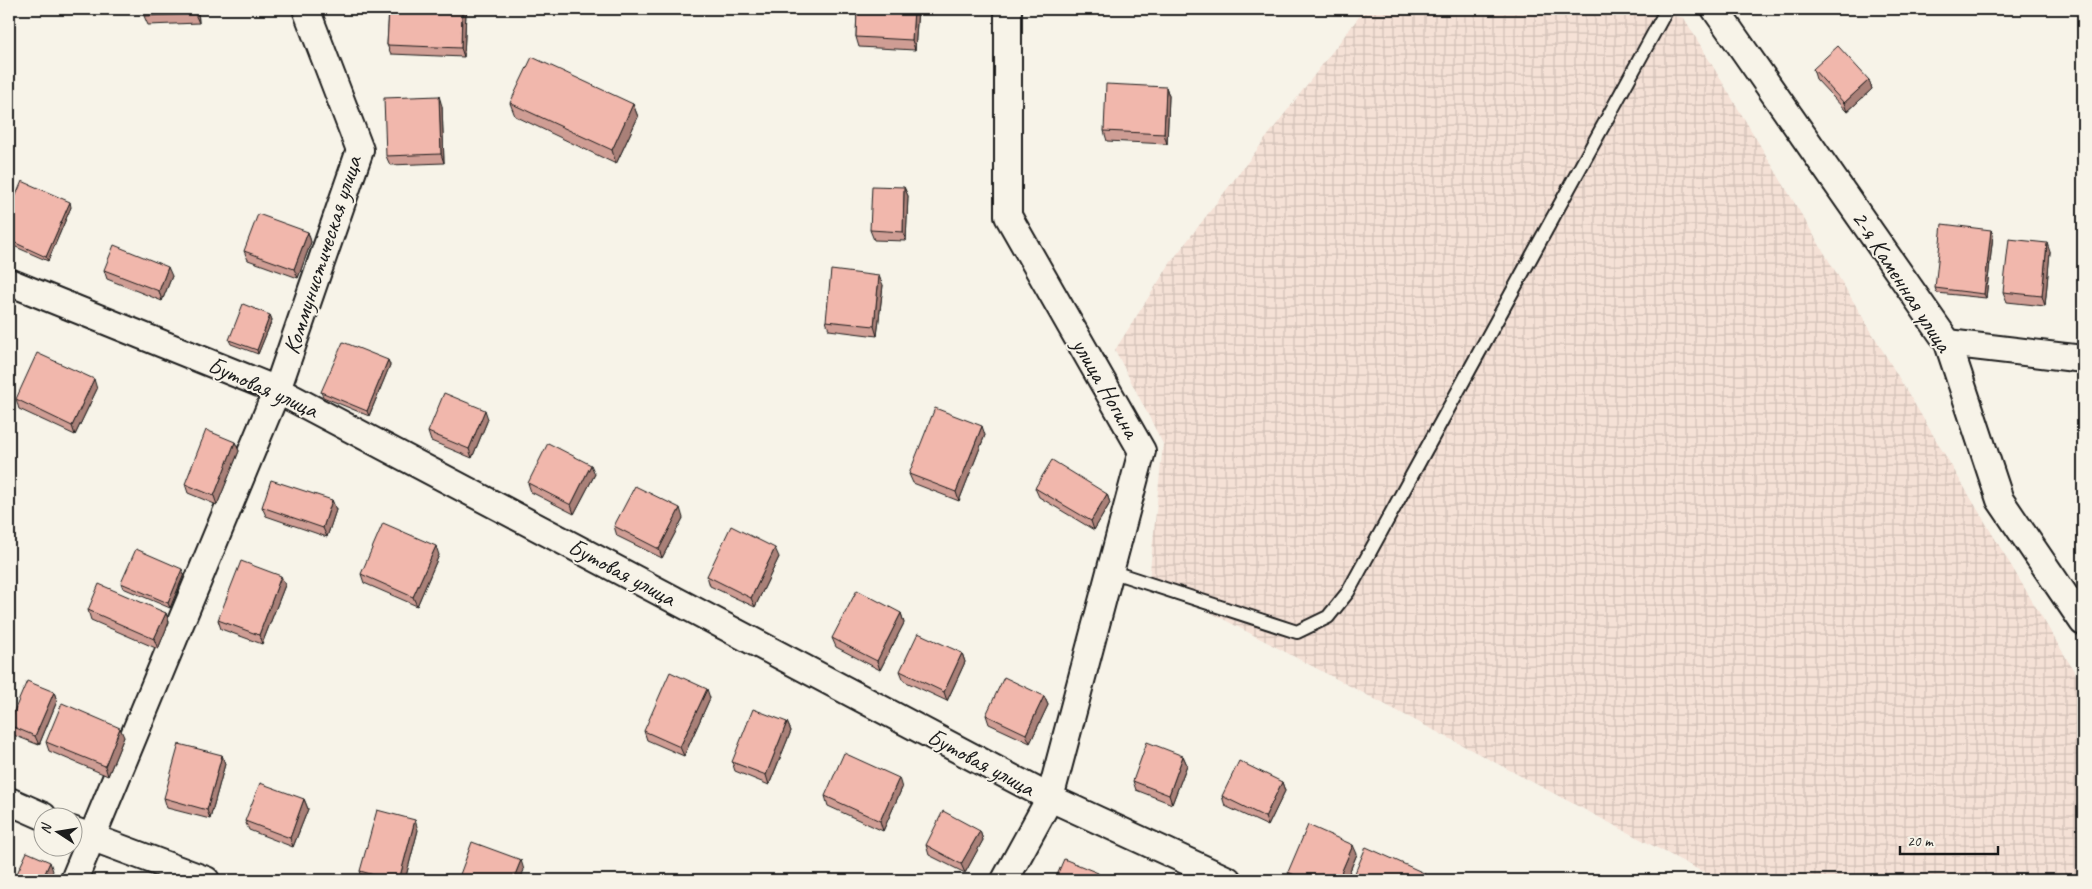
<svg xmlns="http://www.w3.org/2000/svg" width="2092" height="889" viewBox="0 0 2092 889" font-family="Caveat,sans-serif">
	<defs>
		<pattern id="industrial-grid" width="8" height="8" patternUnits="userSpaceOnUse" patternTransform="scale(1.25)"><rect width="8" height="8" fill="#f5e1d6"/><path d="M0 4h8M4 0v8" fill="none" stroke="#d1c0b7"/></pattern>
	</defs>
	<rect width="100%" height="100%" fill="#f7f3e8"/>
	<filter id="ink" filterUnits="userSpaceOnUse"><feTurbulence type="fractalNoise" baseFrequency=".02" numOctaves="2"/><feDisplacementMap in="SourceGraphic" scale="10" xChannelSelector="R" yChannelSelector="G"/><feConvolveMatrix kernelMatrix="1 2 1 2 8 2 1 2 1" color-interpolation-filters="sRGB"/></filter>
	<g filter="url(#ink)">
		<!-- industrial -->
		<polygon fill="url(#industrial-grid)" points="1365,9 1643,9 1684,18 2083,686 2083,880 1718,880 1149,580 1163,444 1115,350 1171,262"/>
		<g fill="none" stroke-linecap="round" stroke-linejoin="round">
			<!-- lane casing -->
			<g stroke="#1c1c1c" stroke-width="16">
				<polyline id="lane" points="1110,571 1297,632 1328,617 1348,592 1667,9"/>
			</g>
			<!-- street casing -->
			<g stroke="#1c1c1c" stroke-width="30">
				<g id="street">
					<polyline points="1715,9 1948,343 2000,500 2083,622"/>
					<polyline points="9,282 277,390 1050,798 1228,880"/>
					<polyline points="1948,343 2083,359"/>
					<polyline points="9,801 43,816"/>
					<polyline points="72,830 206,880"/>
					<polyline points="74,880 277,390 360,150 306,9"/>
					<polyline points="1005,880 1050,798 1142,451 1008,216 1008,9"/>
				</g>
			</g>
			<!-- lane -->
			<use href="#lane" stroke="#f7f3e8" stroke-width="12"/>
			<!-- street -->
			<use href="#street" stroke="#f7f3e8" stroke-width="26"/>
		</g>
		<!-- wall -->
		<g fill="#cf9d94" stroke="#1c1c1c">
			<polygon points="144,9 198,9 199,23 148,25 144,16"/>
			<polygon points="389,9 465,9 466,12 464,57 391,54 387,45"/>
			<polygon points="857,9 918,9 915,50 859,47 856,37"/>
			<polygon points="1813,69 1869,80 1872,89 1847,112 1816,79"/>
			<polygon points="1166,87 1169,96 1167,144 1107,141 1104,131"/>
			<polygon points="510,103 633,104 638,117 616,164 515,116"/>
			<polygon points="442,106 444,163 390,165 386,156"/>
			<polygon points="904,187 908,196 906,241 874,240 870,230"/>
			<polygon points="71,207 48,261 9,244 9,212"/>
			<polygon points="1991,230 1993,235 1986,298 1937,293 1935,288"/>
			<polygon points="308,232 311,242 298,278 248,260 244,251"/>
			<polygon points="2050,252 2045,306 2007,302 2003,292"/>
			<polygon points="104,270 172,276 162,301 107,279"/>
			<polygon points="883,285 877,336 829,330 826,321"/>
			<polygon points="270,315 272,320 258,354 231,344 229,340"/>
			<polygon points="388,360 390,365 369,416 323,397 321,392"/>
			<polygon points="97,389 75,435 19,409 16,399"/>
			<polygon points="488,419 472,458 431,441 428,432"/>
			<polygon points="985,435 959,501 913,483 909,474"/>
			<polygon points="235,442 239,451 217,505 188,493 185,484"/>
			<polygon points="595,474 574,514 531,492 528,483"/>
			<polygon points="1035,488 1107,494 1110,503 1094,530 1039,497"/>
			<polygon points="332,500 336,510 327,537 266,516 262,507"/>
			<polygon points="683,518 662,558 617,536 614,526"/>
			<polygon points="439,555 417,606 364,583 361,574"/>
			<polygon points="779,557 755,607 710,586 707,576"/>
			<polygon points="184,574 170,608 123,588 121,583"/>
			<polygon points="285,585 262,644 221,629 218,620"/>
			<polygon points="88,610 166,613 169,622 158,649 91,620"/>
			<polygon points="901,613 904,623 880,670 836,647 832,638"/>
			<polygon points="962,653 965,662 947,701 904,681 900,671"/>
			<polygon points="54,692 57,701 39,745 11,734 9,727 9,723"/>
			<polygon points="1044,696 1048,705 1030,743 989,724 986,715"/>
			<polygon points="710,698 684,756 647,740 644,731"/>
			<polygon points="787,722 791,731 769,785 735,771 732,762"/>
			<polygon points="124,737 108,776 49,751 46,742"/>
			<polygon points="222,755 225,764 210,819 167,808 164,798"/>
			<polygon points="1183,756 1187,765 1172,804 1136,790 1133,781"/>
			<polygon points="1282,782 1285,791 1268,826 1225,806 1222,796"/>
			<polygon points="902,788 883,831 828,806 825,796"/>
			<polygon points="304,799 308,809 293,847 249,830 245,821"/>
			<polygon points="418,830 405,880 363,880 360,871"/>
			<polygon points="980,831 983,840 965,873 929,855 926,845"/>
			<polygon points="1357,854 1346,880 1291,880 1288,872"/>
		</g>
		<!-- shaded-wall -->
		<g fill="#a98078" stroke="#1c1c1c">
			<polygon points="195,9 198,9 199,23 195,14"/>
			<polygon points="462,9 465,9 466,12 464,57 461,48"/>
			<polygon points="914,9 918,9 915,50 912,40"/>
			<polygon points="1869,80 1872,89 1847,112 1844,103"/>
			<polygon points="1166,87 1169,96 1167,144 1164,134"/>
			<polygon points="439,96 442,106 444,163 441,154"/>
			<polygon points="633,104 638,117 616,164 612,150"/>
			<polygon points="904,187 908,196 906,241 903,232"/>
			<polygon points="70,202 71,207 48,261 46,257"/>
			<polygon points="1991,230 1993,235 1986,298 1984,294"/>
			<polygon points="308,232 311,242 298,278 294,269"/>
			<polygon points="2047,243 2050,252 2045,306 2042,296"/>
			<polygon points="168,267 172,276 162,301 159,291"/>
			<polygon points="879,276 883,285 877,336 874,326"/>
			<polygon points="270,315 272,320 258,354 257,350"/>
			<polygon points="388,360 390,365 369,416 367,411"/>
			<polygon points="94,379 97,389 75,435 72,426"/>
			<polygon points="485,410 488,419 472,458 469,449"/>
			<polygon points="982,426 985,435 959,501 956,492"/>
			<polygon points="235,442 239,451 217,505 214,496"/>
			<polygon points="591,465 595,474 574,514 571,505"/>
			<polygon points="1107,494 1110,503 1094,530 1091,521"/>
			<polygon points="332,500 336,510 327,537 323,528"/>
			<polygon points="680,508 683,518 662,558 659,549"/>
			<polygon points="436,546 439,555 417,606 413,597"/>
			<polygon points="775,548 779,557 755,607 751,598"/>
			<polygon points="182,569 184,574 170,608 168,603"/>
			<polygon points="281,576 285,585 262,644 259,635"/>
			<polygon points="166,613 169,622 158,649 154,639"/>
			<polygon points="901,613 904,623 880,670 877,661"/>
			<polygon points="962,653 965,662 947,701 944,692"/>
			<polygon points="707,689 710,698 684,756 680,747"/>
			<polygon points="54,692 57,701 39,745 35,736"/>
			<polygon points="1044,696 1048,705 1030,743 1026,734"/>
			<polygon points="787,722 791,731 769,785 766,775"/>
			<polygon points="120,728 124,737 108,776 105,766"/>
			<polygon points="222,755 225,764 210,819 207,810"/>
			<polygon points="1183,756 1187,765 1172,804 1169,795"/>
			<polygon points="899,778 902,788 883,831 880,821"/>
			<polygon points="1282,782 1285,791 1268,826 1265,817"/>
			<polygon points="304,799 308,809 293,847 290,838"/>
			<polygon points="415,820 418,830 405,880 399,880"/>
			<polygon points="980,831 983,840 965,873 961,864"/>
			<polygon points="11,842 14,851 9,865 9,847"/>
			<polygon points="1353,845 1357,854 1346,880 1338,880"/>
			<polygon points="521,860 524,870 520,880 513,880"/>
			<polygon points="50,862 53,871 49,880 42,880"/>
			<polygon points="1098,873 1100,880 1095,880"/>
			<polygon points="1424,873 1426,880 1420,880"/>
		</g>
		<!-- building -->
		<g fill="#f1b7ac" stroke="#1c1c1c">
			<polygon points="144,9 195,9 195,14 144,16"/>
			<polygon points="389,9 462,9 461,48 387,45"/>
			<polygon points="857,9 914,9 912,40 856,37"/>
			<polygon points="1838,46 1869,80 1844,103 1813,69"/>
			<polygon points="532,57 633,104 612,150 510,103"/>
			<polygon points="1106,84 1166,87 1164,134 1104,131"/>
			<polygon points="439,96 441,154 386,156 384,98"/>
			<polygon points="22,181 70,202 46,257 9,240 9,212"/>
			<polygon points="872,186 904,187 903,232 870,230"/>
			<polygon points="258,214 308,232 294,269 244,251"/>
			<polygon points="1942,224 1991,230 1984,294 1935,288"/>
			<polygon points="2009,239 2047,243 2042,296 2003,292"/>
			<polygon points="114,245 168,267 159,291 104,270"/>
			<polygon points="831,270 879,276 874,326 826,321"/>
			<polygon points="243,304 270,315 257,350 229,340"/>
			<polygon points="343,342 388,360 367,411 321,392"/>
			<polygon points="37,353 94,379 72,426 16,399"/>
			<polygon points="444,393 485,410 469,449 428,432"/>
			<polygon points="935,408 982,426 956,492 909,474"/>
			<polygon points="206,430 235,442 214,496 185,484"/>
			<polygon points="548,443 591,465 571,505 528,483"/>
			<polygon points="1052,460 1107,494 1091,521 1035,488"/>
			<polygon points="271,480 332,500 323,528 262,507"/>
			<polygon points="635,486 680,508 659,549 614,526"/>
			<polygon points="383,523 436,546 413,597 361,574"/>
			<polygon points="731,526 775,548 751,598 707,576"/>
			<polygon points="136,549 182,569 168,603 121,583"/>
			<polygon points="241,561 281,576 259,635 218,620"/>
			<polygon points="99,584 166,613 154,639 88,610"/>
			<polygon points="857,590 901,613 877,661 832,638"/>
			<polygon points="918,633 962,653 944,692 900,671"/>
			<polygon points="670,672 707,689 680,747 644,731"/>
			<polygon points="1004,677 1044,696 1026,734 986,715"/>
			<polygon points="27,681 54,692 35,736 9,725 9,723"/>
			<polygon points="62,703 120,728 105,766 46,742"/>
			<polygon points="753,709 787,722 766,775 732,762"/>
			<polygon points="1147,742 1183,756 1169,795 1133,781"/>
			<polygon points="179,744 222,755 207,810 164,798"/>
			<polygon points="844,753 899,778 880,821 825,796"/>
			<polygon points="1239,761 1282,782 1265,817 1222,796"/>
			<polygon points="260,783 304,799 290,838 245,821"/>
			<polygon points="377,810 415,820 399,880 392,880 360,871"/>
			<polygon points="943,811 980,831 961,864 926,845"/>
			<polygon points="1308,825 1353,845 1338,880 1306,880 1288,872"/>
			<polygon points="472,842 521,860 513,880 458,880"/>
			<polygon points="1366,847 1424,873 1420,880 1352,880"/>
			<polygon points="27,852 50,862 42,880 14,880"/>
			<polygon points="1064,859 1098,873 1095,880 1055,880"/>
		</g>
	</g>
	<g text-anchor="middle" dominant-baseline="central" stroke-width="4" stroke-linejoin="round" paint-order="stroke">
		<!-- street labels -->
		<g font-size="24" fill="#1c1c1c" stroke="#f7f3e8">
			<text transform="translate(322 255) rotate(-72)">Коммунистическая улица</text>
			<text transform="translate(1902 281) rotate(57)">2-я Каменная улица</text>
			<text transform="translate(263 387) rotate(24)">Бутовая улица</text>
			<text transform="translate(1106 388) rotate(60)">улица Ногина</text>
			<text transform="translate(622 572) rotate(28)">Бутовая улица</text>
			<text transform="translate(981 762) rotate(28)">Бутовая улица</text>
		</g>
	</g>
	<!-- margin -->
	<rect width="2092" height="889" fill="none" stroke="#f7f3e8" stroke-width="30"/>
	<rect x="15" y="15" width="2062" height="859" fill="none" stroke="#1c1c1c" stroke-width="2" filter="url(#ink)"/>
	<!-- north arrow -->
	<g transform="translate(58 832) rotate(282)"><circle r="24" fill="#f7f3e8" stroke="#9f9d96"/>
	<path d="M0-4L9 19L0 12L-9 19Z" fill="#1c1c1c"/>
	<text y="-8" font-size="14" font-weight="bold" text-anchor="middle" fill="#1c1c1c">N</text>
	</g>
	<!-- scale -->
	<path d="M1900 846v8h98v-8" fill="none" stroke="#1c1c1c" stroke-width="2.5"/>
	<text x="1907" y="846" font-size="15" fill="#1c1c1c" stroke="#f7f3e8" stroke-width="4" paint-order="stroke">20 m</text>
</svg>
